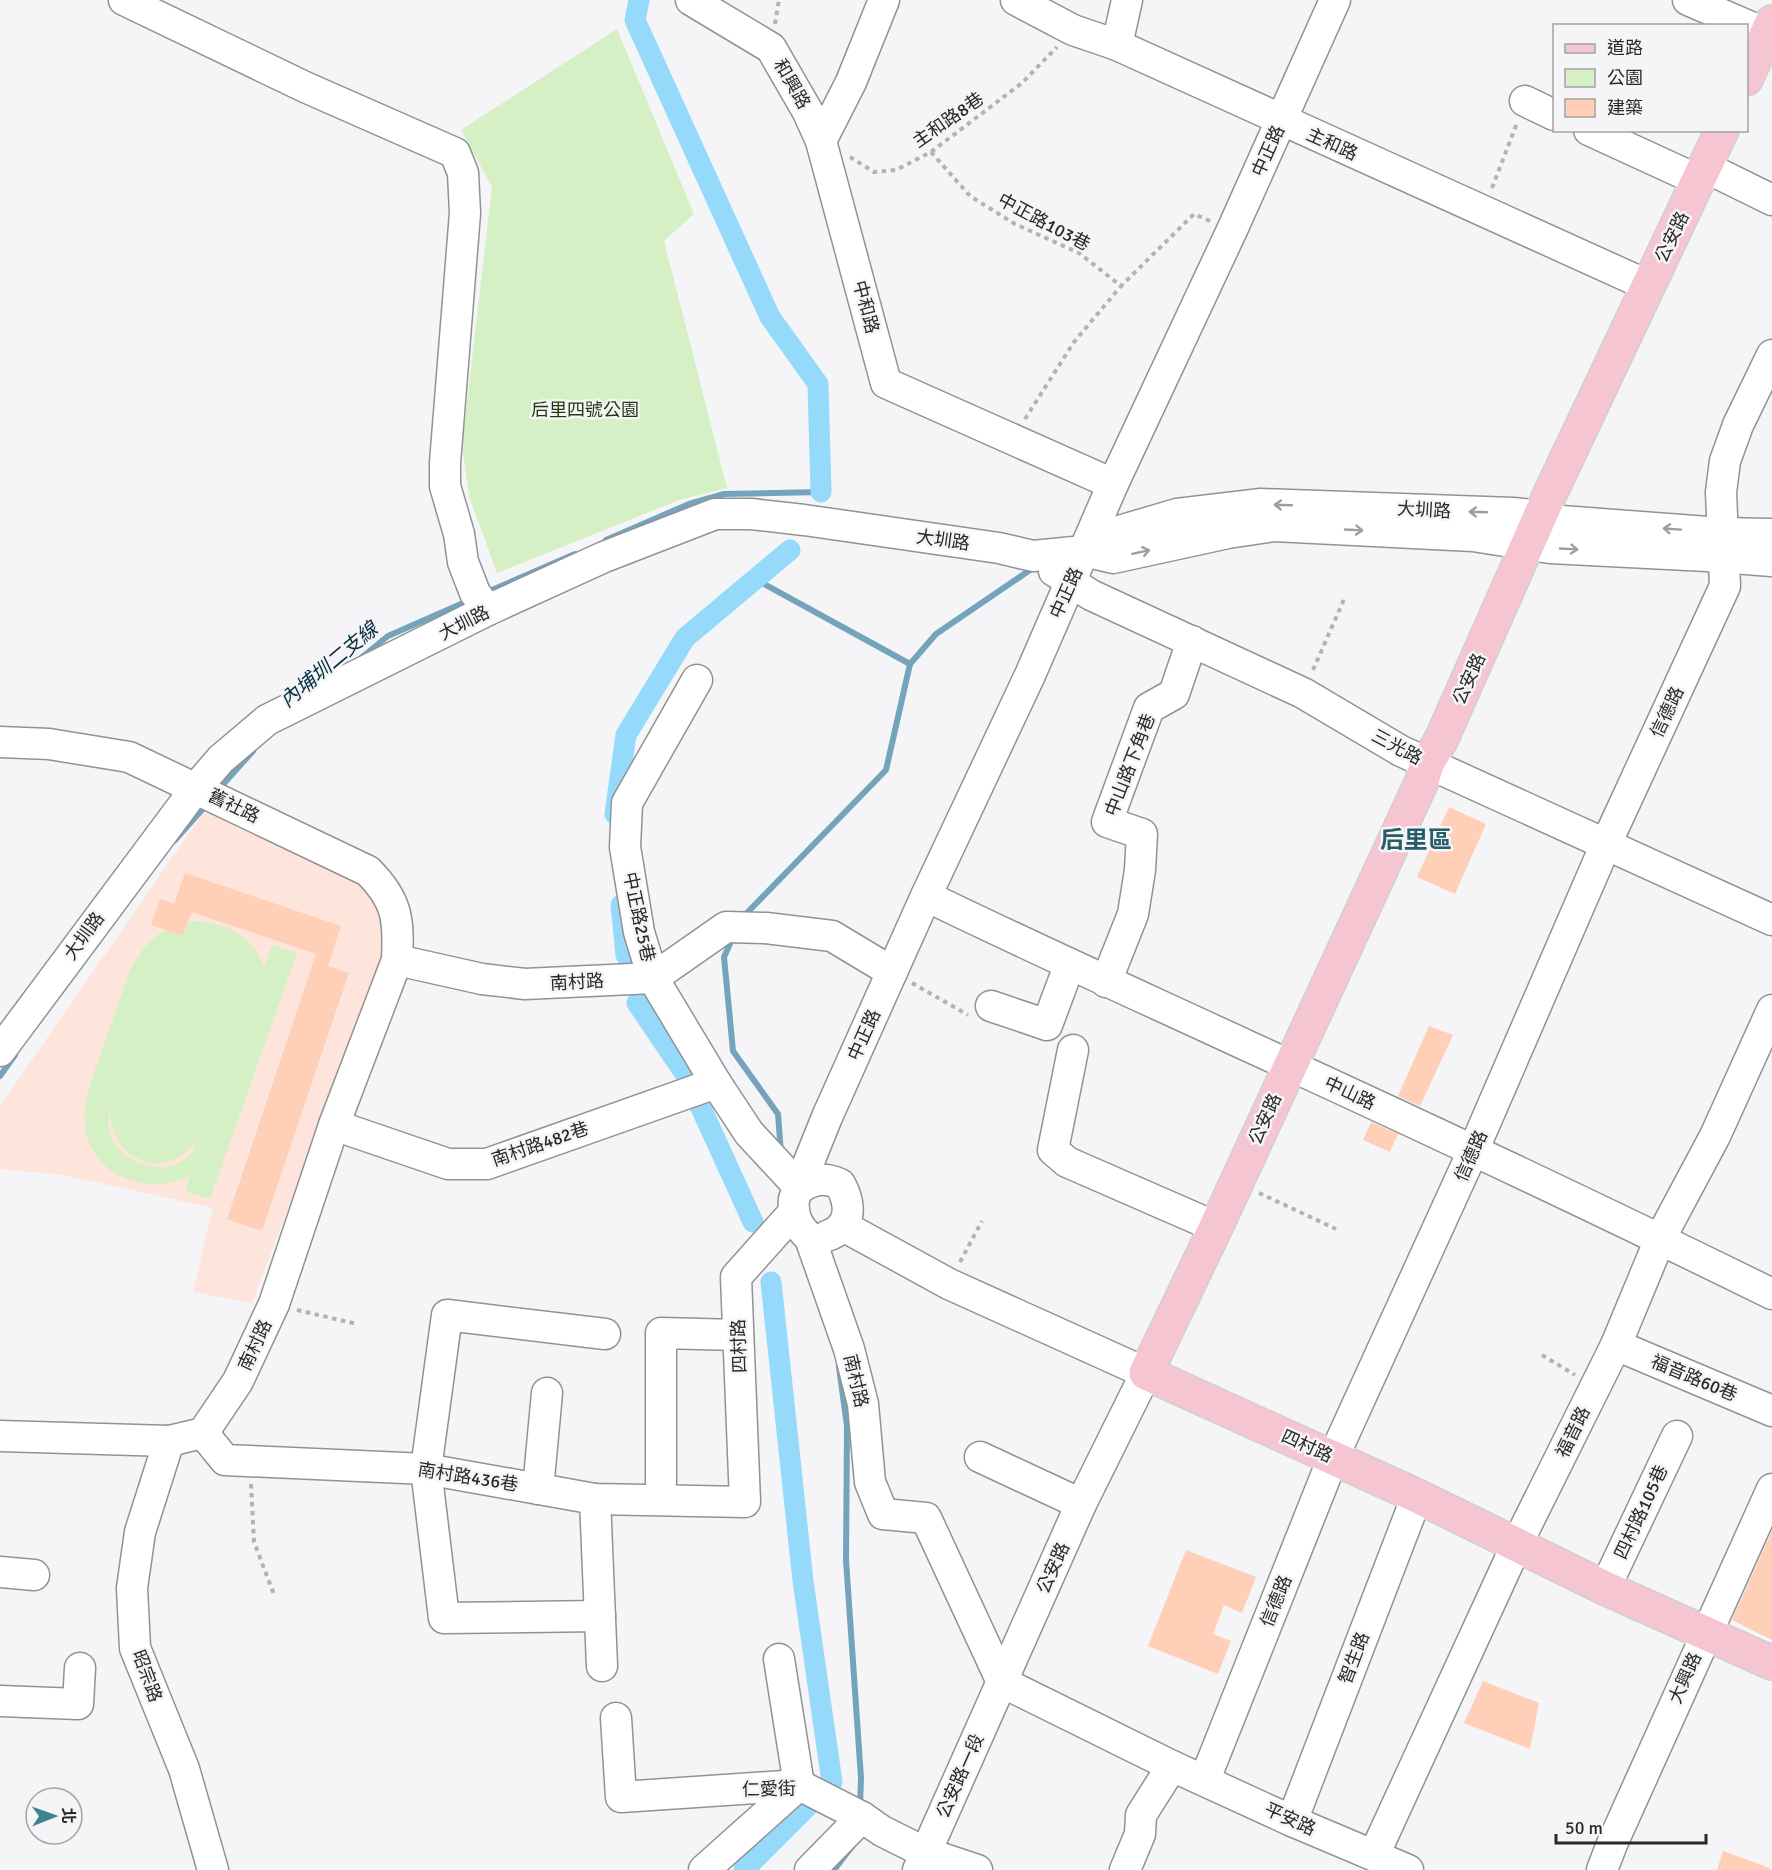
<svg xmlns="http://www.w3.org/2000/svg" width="1772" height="1870" viewBox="0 0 1772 1870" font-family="Signika,'Noto Sans TC',sans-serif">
	<rect width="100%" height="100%" fill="#f5f5f7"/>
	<!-- education -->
	<polygon fill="#fee5dc" points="205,810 352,877 374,898 390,941 252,1303 193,1292 213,1208 63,1175 0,1169 0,1106"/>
	<!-- green -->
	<g fill="#d5f0c4" fill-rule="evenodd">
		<polygon points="617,29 694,214 664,241 727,488 679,500 497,573 469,496 462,446 492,187 461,130"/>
		<path d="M198 921C229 924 253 936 264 968L272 945 297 953 210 1199 185 1191 190 1176C167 1186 147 1187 123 1177 112 1173 101 1164 95 1154 72 1118 92 1080 104 1044 113 1019 122 994 130 970 148 938 161 926 198 921ZM110 1112C111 1162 168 1182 197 1140 188 1181 124 1172 111 1135 109 1127 107 1120 110 1112Z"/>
	</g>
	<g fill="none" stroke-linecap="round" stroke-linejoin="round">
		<!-- stream -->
		<g stroke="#74a4bc" stroke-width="6">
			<polyline points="606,540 689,504 724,494 821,492"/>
			<polyline points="755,579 910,664"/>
			<polyline points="485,593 575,554"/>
			<polyline points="361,658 388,636 470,600"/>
			<polyline points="218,790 253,751"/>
			<polyline points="175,840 208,803"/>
			<polyline points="743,917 886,770 910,664 936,634 1030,570"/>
			<polyline points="733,937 724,957 733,1051 778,1114 781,1153"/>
			<polyline points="0,1076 15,1055"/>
			<polyline points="839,1367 847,1426 846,1560 861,1778 860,1806"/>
			<polyline points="834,1870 857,1840"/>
		</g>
		<!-- canal -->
		<g stroke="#95d9fb" stroke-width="21">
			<polyline points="639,0 635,20 770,317 818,384 821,492"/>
			<polyline points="615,814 626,735 685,638 790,550"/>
			<polyline points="621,905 626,955"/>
			<polyline points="637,1003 686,1075 753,1222"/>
			<polyline points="744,1870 832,1782 803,1581 771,1282"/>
		</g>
	</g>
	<!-- building -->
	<g fill="#ffcfb8">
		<polygon points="1449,807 1486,824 1455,894 1417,877"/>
		<polygon points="185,873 341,926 328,966 349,973 262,1231 227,1219 316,954 191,912 183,936 151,925 160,899 174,904"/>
		<polygon points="1429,1026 1453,1035 1420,1106 1398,1096"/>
		<polygon points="1371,1122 1398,1134 1390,1152 1363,1140"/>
		<polygon points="1772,1531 1772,1640 1732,1620"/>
		<polygon points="1186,1550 1256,1577 1242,1613 1224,1605 1213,1634 1231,1641 1218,1674 1148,1646"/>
		<polygon points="1483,1681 1539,1703 1530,1749 1464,1723"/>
		<polygon points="1723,1851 1770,1868 1770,1870 1717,1870"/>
	</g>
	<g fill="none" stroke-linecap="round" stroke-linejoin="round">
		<!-- minor casing -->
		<g stroke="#919294" stroke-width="33">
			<g id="minor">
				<polyline points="124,0 305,87 455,153 463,173 465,213 445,463 445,486 459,534 463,562 475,593 488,610"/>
				<polyline points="691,0 771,48 808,112 821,141"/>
				<polyline points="884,0 851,82 821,141 886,383 1113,484"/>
				<polyline points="1016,0 1073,30 1117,45 1649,286"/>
				<polyline points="1688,0 1767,34"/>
				<polyline points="1117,45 1127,0"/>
				<polyline points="1525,101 1554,115"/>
				<polyline points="1589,130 1700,181"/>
				<polyline points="1705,167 1772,200"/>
				<polyline points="1084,551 1109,534 1177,514 1261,504 1513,513 1541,516 1562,521 1721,533 1772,534"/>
				<polyline points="1054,571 1091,595 1303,693 1401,751 1772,920"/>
				<polyline points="697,680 627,803 625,847 639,932 653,978 726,927 766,928 832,936 892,972"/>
				<path d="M0 742 49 744 129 757 368 871C398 901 399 920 397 960"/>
				<path d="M926 896C1033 948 1142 997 1250 1047 1425 1127 1599 1209 1772 1294"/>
				<polyline points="1106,982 1133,914 1140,870 1142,834 1107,822 1149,708 1174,694 1192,641"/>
				<polyline points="991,1006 1047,1025 1069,966"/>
				<polyline points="1073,1050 1053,1150 1067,1162 1216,1227"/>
				<polyline points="0,1051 196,788 221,759 267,720 488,610 604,557 715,514 751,514 804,520 999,548 1033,556 1084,551 1113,558 1228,533 1274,526 1473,536 1550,548 1707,556 1772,561"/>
				<polyline points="334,1125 448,1164 487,1164 716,1083"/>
				<path d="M800 1188C813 1179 824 1177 840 1184 851 1204 853 1227 827 1236"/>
				<polyline points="843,1226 949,1284 1146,1373 1081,1504 918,1870"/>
				<polyline points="1616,1345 1772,1411"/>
				<polyline points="203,1433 225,1460 426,1469 595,1499 745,1502 736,1277 794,1212"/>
				<polyline points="0,1436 169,1441 203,1433 238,1381 274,1304 334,1125 397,960 482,979 525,984 653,978 716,1083 749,1133 800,1188"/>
				<polyline points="169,1441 140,1532 132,1588 135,1648 184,1769 213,1870"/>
				<polyline points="980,1457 1081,1504"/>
				<polyline points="661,1482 661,1333 738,1335"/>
				<polyline points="538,1489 547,1393"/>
				<polyline points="595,1499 602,1666"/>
				<polyline points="0,1572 34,1575"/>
				<polyline points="1605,1588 1677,1436"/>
				<polyline points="600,1616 444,1618 426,1469 447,1315 605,1334"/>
				<path d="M1002 1682 926 1518 883 1514 870 1482 863 1404 849 1349 810 1238C798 1227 792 1216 794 1199L827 1117 926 896 1030 675 1113 484 1232 230 1335 0"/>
				<polyline points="1002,1682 1172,1766 1292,1821 1408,1870"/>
				<polyline points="0,1701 78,1704 80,1668"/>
				<polyline points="616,1718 621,1797 799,1785 862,1817 882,1831 926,1853 977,1870"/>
				<polyline points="1205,1779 1333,1458 1473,1151 1606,844 1725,586 1721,492 1725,461 1738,425 1772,355"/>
				<polyline points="1292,1821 1417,1496"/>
				<polyline points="1374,1855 1517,1544 1616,1345 1660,1239 1715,1136 1772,1010"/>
				<polyline points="704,1870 799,1785 779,1659"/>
				<polyline points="810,1870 862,1817"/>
				<polyline points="1125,1870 1140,1834 1141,1815 1172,1766"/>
				<polyline points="1602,1870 1612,1844 1772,1489"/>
			</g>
		</g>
		<!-- major casing -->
		<g stroke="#d0d0d0" stroke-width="36">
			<g id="major">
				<polyline points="1746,79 1772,22"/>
				<polyline points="1722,130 1549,496 1442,738 1427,764 1422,781 1216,1227 1146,1373 1417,1496 1605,1588 1772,1663"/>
			</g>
		</g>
		<!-- path -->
		<g stroke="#b3b3b5" stroke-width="4" stroke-dasharray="4.5 4.5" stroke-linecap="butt">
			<polyline points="775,24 779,0"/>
			<polyline points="931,152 970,196 1015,224 1079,253 1121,286 1194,214 1210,221"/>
			<polyline points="850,157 874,172 896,170 931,152 1022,83 1057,47"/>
			<polyline points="1492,188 1517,123"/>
			<polyline points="1025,419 1074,342 1121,286"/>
			<polyline points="1313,670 1345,597"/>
			<polyline points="912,983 968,1015"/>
			<polyline points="1259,1193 1336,1229"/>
			<polyline points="960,1262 982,1221"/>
			<polyline points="297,1310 357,1324"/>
			<polyline points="1542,1355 1575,1375"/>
			<polyline points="251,1484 254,1542 275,1597"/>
		</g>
		<!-- minor -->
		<use href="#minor" stroke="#fff" stroke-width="30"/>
		<!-- major -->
		<use href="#major" stroke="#f6c5d2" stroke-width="33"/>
	</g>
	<!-- one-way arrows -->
	<defs><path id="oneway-shaft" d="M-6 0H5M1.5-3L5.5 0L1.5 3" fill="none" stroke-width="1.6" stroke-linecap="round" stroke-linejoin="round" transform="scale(1.5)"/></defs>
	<g stroke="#9e9e9f">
		<use href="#oneway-shaft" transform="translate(1283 505) rotate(-178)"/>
		<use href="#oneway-shaft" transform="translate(1478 512) rotate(-178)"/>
		<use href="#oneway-shaft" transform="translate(1672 529) rotate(-176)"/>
		<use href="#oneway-shaft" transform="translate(1354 530) rotate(3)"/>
		<use href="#oneway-shaft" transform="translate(1569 549) rotate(3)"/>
		<use href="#oneway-shaft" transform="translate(1141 552) rotate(-12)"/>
	</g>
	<g text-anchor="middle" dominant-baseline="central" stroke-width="5" stroke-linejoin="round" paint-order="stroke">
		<!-- street labels -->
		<g font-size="18" fill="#282829" stroke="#f5f5f7">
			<text transform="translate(792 84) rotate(60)">和興路</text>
			<text transform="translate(948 120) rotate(-35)">主和路8巷</text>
			<text transform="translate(1332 144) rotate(24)">主和路</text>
			<text transform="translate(1268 151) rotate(-66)">中正路</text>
			<text transform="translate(1044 222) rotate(28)">中正路103巷</text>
			<text transform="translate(1672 237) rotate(-64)">公安路</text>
			<text transform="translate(866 307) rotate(75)">中和路</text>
			<text transform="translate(1424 510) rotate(3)">大圳路</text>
			<text transform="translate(943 540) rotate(8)">大圳路</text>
			<text transform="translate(1066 593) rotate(-66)">中正路</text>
			<text transform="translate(464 623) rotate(-27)">大圳路</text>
			<text transform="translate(1469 679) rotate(-66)">公安路</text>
			<text transform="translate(1667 712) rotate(-65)">信德路</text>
			<text transform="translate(1397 747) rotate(28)">三光路</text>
			<text transform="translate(1130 765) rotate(-69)">中山路下角巷</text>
			<text transform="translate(234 806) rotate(26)">舊社路</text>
			<text transform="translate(639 917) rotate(78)">中正路25巷</text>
			<text transform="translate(84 936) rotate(-54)">大圳路</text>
			<text transform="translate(577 982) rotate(-3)">南村路</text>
			<text transform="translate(864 1035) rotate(-66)">中正路</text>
			<text transform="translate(1350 1093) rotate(25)">中山路</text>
			<text transform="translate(1265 1119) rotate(-66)">公安路</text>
			<text transform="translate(540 1144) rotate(-19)">南村路482巷</text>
			<text transform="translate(1471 1156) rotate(-66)">信德路</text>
			<text transform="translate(255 1345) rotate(-65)">南村路</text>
			<text transform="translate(739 1346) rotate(-92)">四村路</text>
			<text transform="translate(1694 1378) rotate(23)">福音路60巷</text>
			<text transform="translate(856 1381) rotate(77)">南村路</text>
			<text transform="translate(1573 1432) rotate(-64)">福音路</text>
			<text transform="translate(1307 1446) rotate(24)">四村路</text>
			<text transform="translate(468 1477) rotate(9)">南村路436巷</text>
			<text transform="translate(1641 1512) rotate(-65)">四村路105巷</text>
			<text transform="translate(1053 1568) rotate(-66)">公安路</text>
			<text transform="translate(1276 1601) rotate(-68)">信德路</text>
			<text transform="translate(1354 1658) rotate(-69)">智生路</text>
			<text transform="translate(147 1676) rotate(70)">昭宗路</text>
			<text transform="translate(1685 1678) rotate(-66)">大興路</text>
			<text transform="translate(960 1776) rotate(-66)">公安路一段</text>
			<text transform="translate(769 1789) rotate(-1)">仁愛街</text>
			<text transform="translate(1290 1819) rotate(24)">平安路</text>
		</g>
		<!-- park labels -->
		<g font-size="18" fill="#1e3806" stroke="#f5f5f7">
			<text x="585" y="410">后里四號公園</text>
		</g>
		<!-- water labels -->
		<g font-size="20" font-style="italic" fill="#042f40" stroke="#f5f5f7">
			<text transform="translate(329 665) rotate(-40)">內埔圳二支線</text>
		</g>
		<!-- district labels -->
		<g font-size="24" font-weight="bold" fill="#265d68" stroke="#f5f5f7">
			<text x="1416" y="840">后里區</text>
		</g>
	</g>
	<!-- legend -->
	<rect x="1553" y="24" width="195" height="108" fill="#f5f5f7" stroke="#a3a3a5" stroke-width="1.5"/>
	<rect x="1565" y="44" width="30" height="9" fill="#f6c5d2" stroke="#a3a3a5" stroke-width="1.5"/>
	<text x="1607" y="54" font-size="18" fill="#282829">道路</text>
	<rect x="1565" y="69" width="30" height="18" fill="#d5f0c4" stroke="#a3a3a5" stroke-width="1.5"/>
	<text x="1607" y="84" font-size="18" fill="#282829">公園</text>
	<rect x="1565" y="99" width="30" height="18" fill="#ffcfb8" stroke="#a3a3a5" stroke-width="1.5"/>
	<text x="1607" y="114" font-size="18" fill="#282829">建築</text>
	<!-- north arrow -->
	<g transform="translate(54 1816) rotate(89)"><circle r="28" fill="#f5f5f7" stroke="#a3a3a5" stroke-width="1.5"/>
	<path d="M0-4.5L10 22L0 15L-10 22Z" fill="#3f8492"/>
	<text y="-9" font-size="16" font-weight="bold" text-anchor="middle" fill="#282829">北</text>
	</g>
	<!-- scale -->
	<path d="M1556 1834v9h150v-9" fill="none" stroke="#282829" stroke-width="3"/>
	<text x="1565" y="1834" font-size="18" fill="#282829" stroke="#f5f5f7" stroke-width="4.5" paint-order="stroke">50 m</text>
</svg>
